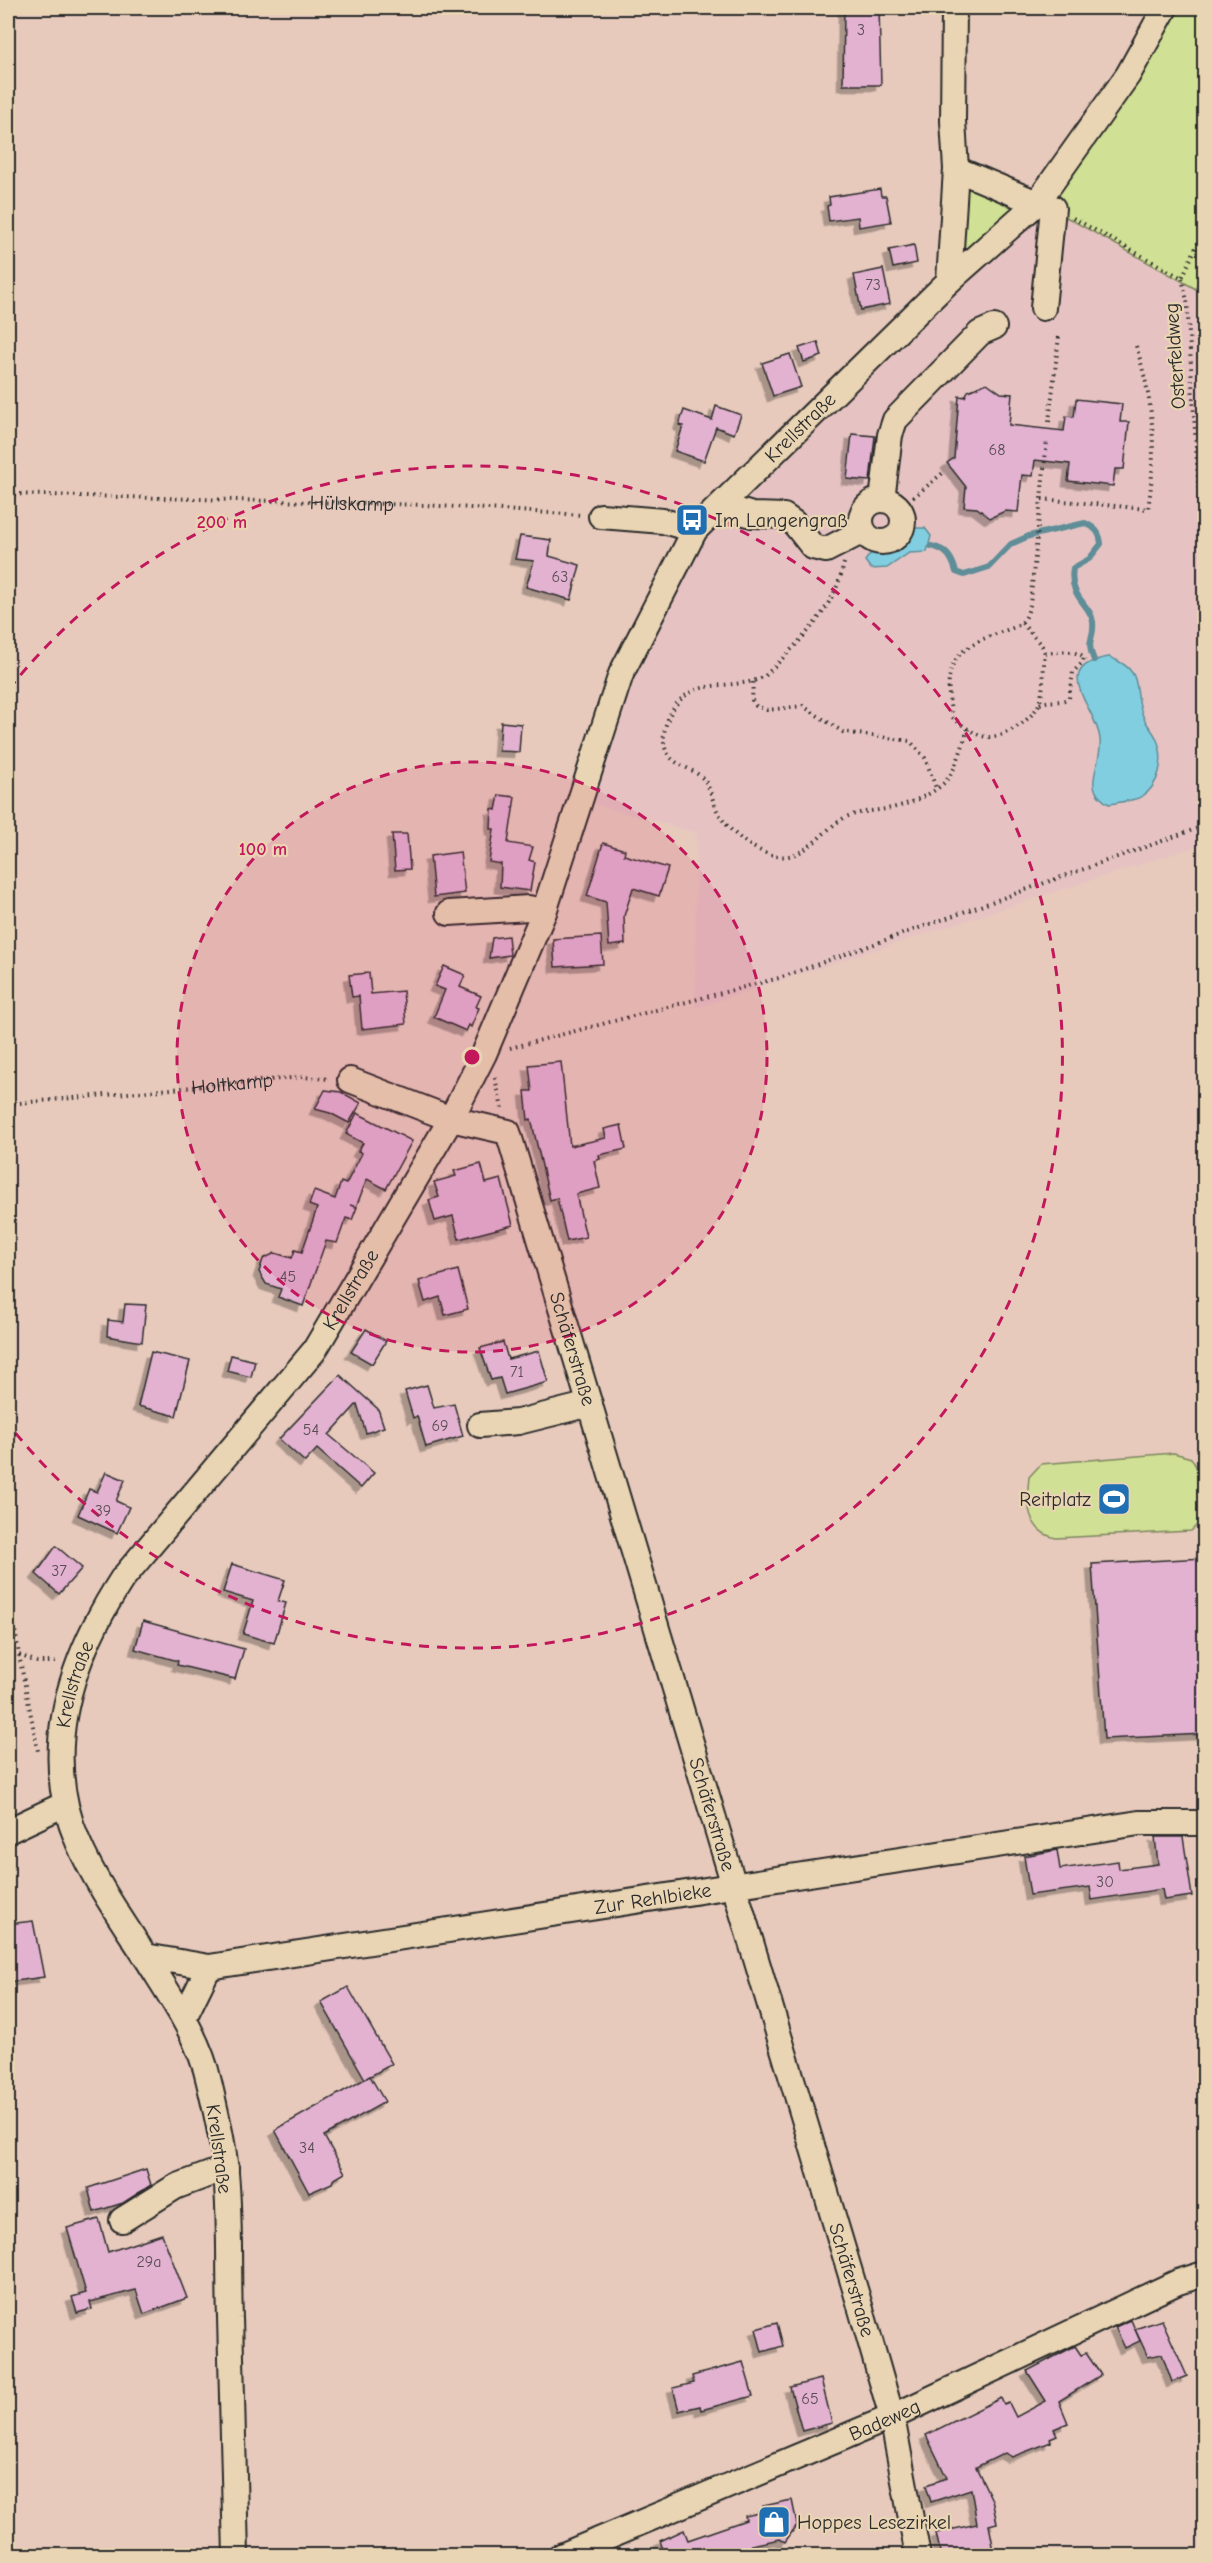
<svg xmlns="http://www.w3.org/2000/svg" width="1212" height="2563" viewBox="0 0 1212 2563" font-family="'Comic Neue',sans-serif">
	<defs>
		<filter id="shadow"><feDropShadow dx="-5.5" dy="5.5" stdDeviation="0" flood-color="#0004"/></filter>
	</defs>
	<rect width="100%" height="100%" fill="#e7cabc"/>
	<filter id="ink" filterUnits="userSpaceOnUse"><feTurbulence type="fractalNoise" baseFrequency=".0167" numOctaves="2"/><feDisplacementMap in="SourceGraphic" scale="12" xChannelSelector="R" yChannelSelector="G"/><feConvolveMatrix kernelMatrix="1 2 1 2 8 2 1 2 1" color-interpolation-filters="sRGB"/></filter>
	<g filter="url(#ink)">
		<!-- built -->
		<polygon fill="#e6c3c2" points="1039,202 1196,289 1204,449 1204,844 695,1008 696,833 586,802 623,675 699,534"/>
		<!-- green -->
		<g fill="#d0e094" stroke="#7e8660" stroke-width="1.5">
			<polygon points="1172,8 1204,8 1204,266 1201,267 1196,289 1039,202 959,285 960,168 1039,201"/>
			<path d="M1174 1453 1191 1458 1197 1468 1201 1521 1191 1531 1056 1538C1027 1532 1026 1502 1029 1477L1041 1464Z"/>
		</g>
		<!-- water -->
		<g fill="#82cee1" stroke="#5f8d98" stroke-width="1.5">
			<polygon points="915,528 925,528 931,536 927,552 909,553 887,568 871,569 865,561 870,554 883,554 903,547"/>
			<path d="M1109 657C1146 671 1132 688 1143 716 1146 725 1154 731 1157 740 1165 759 1160 786 1141 797 1132 801 1119 802 1109 804 1079 787 1103 767 1100 739 1097 708 1047 667 1109 657Z"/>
		</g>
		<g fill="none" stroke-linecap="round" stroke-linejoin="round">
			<!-- stream -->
			<path stroke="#5f8d98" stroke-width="6" d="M931 546C946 549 952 557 956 572L964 575 989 567 1011 544 1029 536 1085 523C1096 528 1100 533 1101 544L1089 559 1073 568C1068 598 1091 604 1093 622 1095 639 1085 639 1094 660"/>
		</g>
		<!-- building -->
		<g fill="#e3b2d1" stroke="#2b2b2b" stroke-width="1.5" filter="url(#shadow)">
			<polygon points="844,8 879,8 881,85 843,85"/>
			<polygon points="880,189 881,196 886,196 891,222 859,227 858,217 829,221 827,206 830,205 829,197"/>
			<polygon points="914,245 917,263 893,268 889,250"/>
			<polygon points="883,269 890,304 861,310 854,275"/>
			<polygon points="818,342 822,356 804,362 799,348"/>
			<polygon points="790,354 801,387 773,396 762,363"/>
			<polygon points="987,383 1001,393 1012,394 1009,425 1064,431 1066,416 1074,417 1076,399 1122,404 1120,422 1129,422 1124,469 1115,469 1113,486 1068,481 1070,464 1035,460 1033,476 1022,475 1018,512 1005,511 990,518 977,508 964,507 966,487 947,463 954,458 959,396 965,397 968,391"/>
			<polygon points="716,406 741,415 734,434 716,427 704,461 675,451 683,426 679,425 684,410 712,420"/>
			<polygon points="852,434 875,436 870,481 847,479"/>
			<polygon points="520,536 551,540 549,556 580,565 571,600 526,587 534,561 515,559"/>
			<polygon points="501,722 521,724 519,752 499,751"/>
			<polygon points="499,795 515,797 508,843 533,847 529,860 535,862 530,891 500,887 501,864 489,862 494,829 491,829 492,809 496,810"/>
			<polygon points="392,834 407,834 410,869 395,870"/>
			<polygon points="603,843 625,850 624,855 668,868 659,896 633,888 624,916 625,944 609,946 606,902 587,896"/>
			<polygon points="460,852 465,893 434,897 430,856"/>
			<polygon points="508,936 510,955 489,958 492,938"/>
			<polygon points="601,936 603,964 555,967 553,939"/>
			<polygon points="444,966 465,975 460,987 481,996 476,1007 479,1008 471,1027 469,1025 466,1031 434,1017 445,990 435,986"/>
			<polygon points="369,973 371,994 403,991 406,1024 362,1029 359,996 352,997 349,975"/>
			<polygon points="561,1062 570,1146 606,1138 604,1129 621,1125 626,1149 599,1155 600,1159 594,1161 600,1188 576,1194 586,1237 567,1241 557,1198 550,1200 531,1119 528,1120 525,1091 532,1091 529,1065"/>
			<polygon points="325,1090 341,1092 361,1103 349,1123 330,1113 315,1109"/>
			<polygon points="357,1113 412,1141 386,1189 367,1179 356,1207 350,1205 357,1207 352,1220 346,1218 337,1243 326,1241 303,1306 278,1297 281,1289 266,1284 259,1272 263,1259 275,1253 292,1258 295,1250 302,1252 317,1208 309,1205 314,1191 335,1199 341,1182 346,1184 362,1153 358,1151 363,1143 346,1134"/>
			<polygon points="481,1164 486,1183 501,1179 513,1225 459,1239 453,1216 435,1221 429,1200 439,1197 434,1182 456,1176 454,1171"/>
			<polygon points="458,1270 468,1309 445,1315 440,1297 425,1302 419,1281"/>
			<polygon points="125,1304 146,1305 142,1342 107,1336 108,1320 123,1322"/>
			<polygon points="366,1329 386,1341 372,1364 351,1352"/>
			<polygon points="503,1342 508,1359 539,1351 548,1382 505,1394 500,1378 491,1380 480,1348"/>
			<polygon points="151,1352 190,1361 176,1416 138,1406"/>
			<polygon points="231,1355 255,1361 251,1377 227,1371"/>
			<polygon points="340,1375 378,1409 384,1427 366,1433 357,1404 329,1435 374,1473 361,1488 317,1449 305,1462 279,1439"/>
			<polygon points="427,1385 434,1408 454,1404 463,1436 426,1447 417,1416 413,1418 405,1391"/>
			<polygon points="106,1472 125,1480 116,1501 129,1507 117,1533 78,1515 89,1489 97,1492"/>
			<polygon points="56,1546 82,1568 59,1594 36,1574"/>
			<polygon points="1204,1558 1204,1734 1104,1739 1092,1564"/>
			<polygon points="232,1564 285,1580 278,1601 286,1603 274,1643 243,1634 253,1601 223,1592"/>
			<polygon points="143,1621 244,1649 235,1679 177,1665 178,1661 135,1649"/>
			<polygon points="1155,1837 1183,1837 1192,1896 1164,1900 1162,1889 1092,1900 1090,1887 1030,1895 1024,1856 1057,1850 1060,1869 1118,1861 1119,1869 1158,1864"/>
			<polygon points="33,1921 44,1977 8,1982 8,1924"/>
			<polygon points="348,1987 392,2064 365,2079 321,2002"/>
			<polygon points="370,2076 385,2102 324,2136 345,2173 333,2180 332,2183 309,2193 275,2130"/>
			<polygon points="146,2169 151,2185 123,2203 94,2212 88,2188"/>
			<polygon points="99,2219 108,2252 162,2234 187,2298 144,2314 136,2290 90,2302 92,2309 77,2313 72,2297 86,2293 67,2228"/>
			<polygon points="1131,2320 1140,2341 1125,2348 1115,2327"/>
			<polygon points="1162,2320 1187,2376 1172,2382 1162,2354 1148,2357 1135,2329"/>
			<polygon points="777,2323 783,2346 762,2352 756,2329"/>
			<polygon points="1075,2346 1081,2355 1086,2353 1101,2375 1059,2401 1068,2423 1054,2429 1057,2435 1050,2438 1051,2442 1012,2457 1005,2453 976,2467 992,2500 997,2523 989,2525 995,2556 941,2556 936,2533 977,2524 971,2489 931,2502 926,2485 947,2478 926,2435 1001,2398 1004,2405 1009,2403 1016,2417 1046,2401 1027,2371"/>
			<polygon points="743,2362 753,2396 701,2410 700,2406 679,2411 673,2388 694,2383 692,2376"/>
			<polygon points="821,2379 832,2423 802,2431 790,2387"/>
			<polygon points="792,2500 797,2525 785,2542 780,2539 751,2545 754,2556 651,2556 650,2553 663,2549 660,2541 684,2530 688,2540 746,2520 745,2516 764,2512 763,2506"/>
		</g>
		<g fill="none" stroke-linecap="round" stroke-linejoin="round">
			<!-- minor casing -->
			<g stroke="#2b2b2b" stroke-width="28">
				<g id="minor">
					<polyline points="956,169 1037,203"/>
					<polyline points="949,281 956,169 953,121 954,8"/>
					<polyline points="1043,308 1053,208"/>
					<circle cx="882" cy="521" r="21"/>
					<polyline points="882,500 890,435 895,420 980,333 994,327"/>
					<polyline points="722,506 752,515 784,516 794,523 813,547 826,550 863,531"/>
					<polyline points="601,516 663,521 695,530"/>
					<polyline points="449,913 529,908 544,912"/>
					<path id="s3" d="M350 1080 451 1119 508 1132 858 2299 892 2417 918 2556"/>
					<polyline points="480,1425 518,1422 590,1404"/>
					<polyline points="8,1831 65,1804"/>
					<path id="s4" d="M145 1956 209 1967 1139 1823H1204"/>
					<polyline points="184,2018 209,1967"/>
					<polyline points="122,2220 175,2187 226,2168"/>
					<path id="s5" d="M236 2556C234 2476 232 2397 230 2318 228 2267 231 2213 225 2163 222 2136 215 2108 209 2082 200 2039 172 1999 149 1962 124 1923 96 1884 78 1842 39 1751 71 1658 122 1579L314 1351 451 1119 484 1054 544 912 621 674 695 530 949 281 1037 203 1128 75 1165 8"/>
					<path id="s6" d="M561 2556 892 2417 1178 2282 1204 2274"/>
				</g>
			</g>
			<!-- path -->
			<g stroke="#2b2b2b" stroke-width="4" stroke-dasharray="1.5 4.5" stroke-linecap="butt">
				<polyline points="1073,218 1182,278 1204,230"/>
				<polyline points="1182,278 1187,301 1204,576"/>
				<polyline points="1049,422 1059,336"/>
				<path id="s1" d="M8 494 424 505 582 515"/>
				<path d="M1042 499 1148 509C1157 449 1154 403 1136 346"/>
				<polyline points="904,505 944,472"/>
				<path d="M844 563C834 612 798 642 765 676 738 691 705 677 680 700 667 713 656 743 671 758 680 767 697 770 705 781 710 788 712 798 715 806 724 828 749 849 772 855 805 864 821 829 846 817 858 812 873 811 886 809 905 806 930 796 944 783 957 770 962 746 968 729"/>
				<polyline points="1022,623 1042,646 1045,653"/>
				<polyline points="753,682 752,700 756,706 767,710 803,706 843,732 910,741 925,758 936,788"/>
				<path d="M1040 704C1050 699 1060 704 1069 698L1073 672 1083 662 1084 657C1073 649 1058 652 1045 653 1043 667 1044 693 1039 704 1033 719 1005 737 989 737 976 737 961 724 952 717 943 667 950 651 998 633 1006 630 1017 628 1023 621 1027 617 1028 610 1030 605L1047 440"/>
				<polyline points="510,1048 779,978 1204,826"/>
				<polyline points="495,1078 502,1108"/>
				<path id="s2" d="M8 1104 302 1077 329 1079"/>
				<polyline points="8,1584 19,1655 37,1662 59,1662"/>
				<polyline points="19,1655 38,1751"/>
			</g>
			<!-- minor -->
			<use href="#minor" stroke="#e9d5b3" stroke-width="24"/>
		</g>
	</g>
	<!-- distance rings -->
	<circle cx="472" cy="1057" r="295" fill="#c2185b" fill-opacity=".12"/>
	<g fill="none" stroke="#c2185b" stroke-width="3" stroke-dasharray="10 8">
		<circle cx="472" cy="1057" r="295"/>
		<path d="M9 689A591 591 0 1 1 9 1425"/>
	</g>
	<!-- icons -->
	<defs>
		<g id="bus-square" transform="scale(1.725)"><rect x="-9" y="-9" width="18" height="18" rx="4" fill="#1f6fb2" stroke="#e9d5b3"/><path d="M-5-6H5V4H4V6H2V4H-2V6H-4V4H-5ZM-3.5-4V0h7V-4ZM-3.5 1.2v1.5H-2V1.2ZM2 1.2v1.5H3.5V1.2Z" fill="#fff"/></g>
		<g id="stadium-square" transform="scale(1.725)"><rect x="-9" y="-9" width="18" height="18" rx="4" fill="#1f6fb2" stroke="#e9d5b3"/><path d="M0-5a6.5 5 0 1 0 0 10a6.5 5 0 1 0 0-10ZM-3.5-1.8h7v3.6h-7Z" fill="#fff"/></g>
		<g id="shop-square" transform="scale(1.725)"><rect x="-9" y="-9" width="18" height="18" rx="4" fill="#1f6fb2" stroke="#e9d5b3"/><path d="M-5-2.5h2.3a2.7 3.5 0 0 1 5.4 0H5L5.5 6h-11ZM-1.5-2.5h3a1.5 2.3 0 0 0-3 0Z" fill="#fff"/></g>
	</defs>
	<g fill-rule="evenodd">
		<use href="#bus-square" x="692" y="520"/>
		<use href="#stadium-square" x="1114" y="1499"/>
		<use href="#shop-square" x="774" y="2522"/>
	</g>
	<g text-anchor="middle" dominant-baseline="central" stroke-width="4.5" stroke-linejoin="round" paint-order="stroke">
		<!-- number labels -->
		<g font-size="16" fill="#594d54">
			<text x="861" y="30">3</text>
			<text x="873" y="285">73</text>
			<text x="997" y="450">68</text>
			<text x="560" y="577">63</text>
			<text x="288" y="1277">45</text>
			<text x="517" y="1372">71</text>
			<text x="440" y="1426">69</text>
			<text x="311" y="1430">54</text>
			<text x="103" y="1511">39</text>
			<text x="59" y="1571">37</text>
			<text x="1105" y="1882">30</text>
			<text x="307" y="2148">34</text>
			<text x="149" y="2262">29a</text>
			<text x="810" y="2399">65</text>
		</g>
		<!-- street labels -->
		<g font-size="20" fill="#2b2b2b" stroke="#e9d5b3">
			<text transform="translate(1175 356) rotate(-94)">Osterfeldweg</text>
			<text stroke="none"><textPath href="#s5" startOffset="2382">Krellstraße</textPath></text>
			<text stroke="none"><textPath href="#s1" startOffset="344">Hülskamp</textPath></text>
			<text stroke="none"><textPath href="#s2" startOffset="225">Holtkamp</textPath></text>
			<text stroke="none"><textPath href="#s5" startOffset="1398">Krellstraße</textPath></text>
			<text stroke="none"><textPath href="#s3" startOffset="393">Schäferstraße</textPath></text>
			<text stroke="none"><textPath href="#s5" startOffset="912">Krellstraße</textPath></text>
			<text stroke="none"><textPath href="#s3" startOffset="879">Schäferstraße</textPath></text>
			<text stroke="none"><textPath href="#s4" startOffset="514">Zur Rehlbieke</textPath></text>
			<text transform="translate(219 2149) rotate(82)">Krellstraße</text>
			<text stroke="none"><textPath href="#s3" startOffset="1365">Schäferstraße</textPath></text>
			<text stroke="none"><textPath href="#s6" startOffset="351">Badeweg</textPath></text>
		</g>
		<!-- poi labels -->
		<g font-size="20" fill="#2b2b2b" stroke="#e9d5b3" text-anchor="start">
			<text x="715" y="520">Im Langengraß</text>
			<text x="1091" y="1499" text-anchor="end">Reitplatz</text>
			<text x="797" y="2522">Hoppes Lesezirkel</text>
		</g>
	</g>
	<circle cx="472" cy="1057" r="9" fill="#c2185b" stroke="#e9d5b3" stroke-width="3"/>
	<g font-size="18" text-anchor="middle" font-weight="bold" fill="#c2185b" stroke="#e9d5b3" stroke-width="4.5" stroke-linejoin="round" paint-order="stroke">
		<text x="222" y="528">200 m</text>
		<text x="263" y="855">100 m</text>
	</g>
	<!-- margin -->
	<rect width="1212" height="2563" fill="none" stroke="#e9d5b3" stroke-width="30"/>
	<rect x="15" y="15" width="1182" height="2533" fill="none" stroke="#2b2b2b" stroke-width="2" filter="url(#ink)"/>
</svg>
